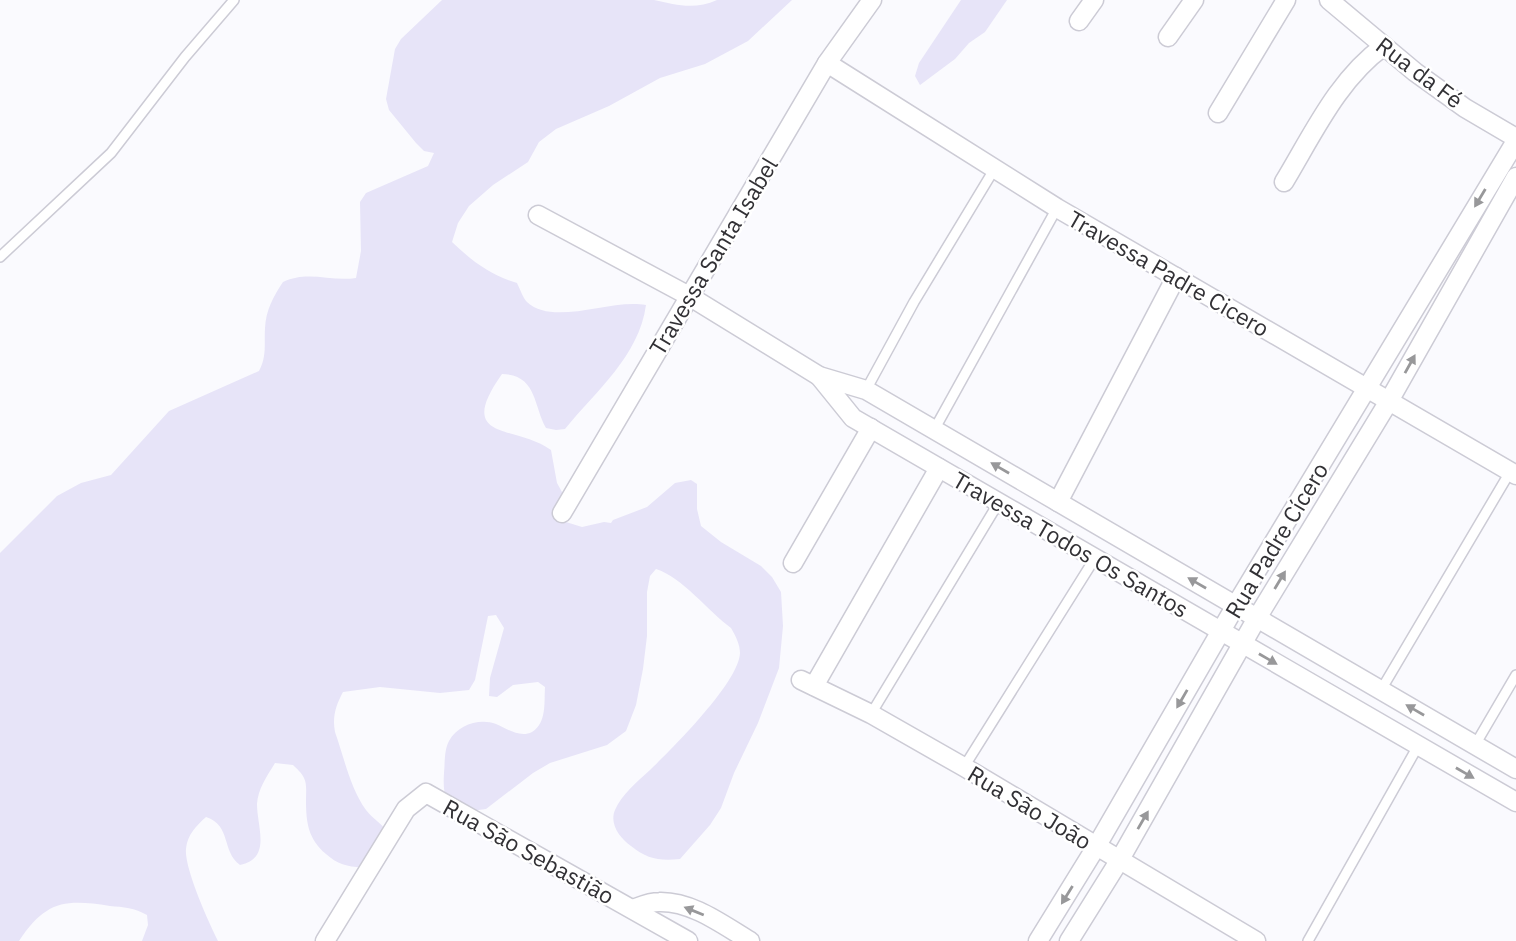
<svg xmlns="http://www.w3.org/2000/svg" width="1516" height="941" viewBox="0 0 1516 941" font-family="'IBM Plex Sans',sans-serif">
	<rect width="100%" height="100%" fill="#fafafe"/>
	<!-- green -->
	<g fill="#e7e4f8">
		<path d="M442 0H654C676 5 695 10 717 0H792L748 41 705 64 660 78 609 106 556 129 539 142 528 162 493 185 469 206 458 223 452 242C472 261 490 275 517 283 520 289 523 298 527 302 554 327 611 298 646 305 639 356 596 391 565 429L556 430 546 428C533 405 537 375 502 374 454 442 515 424 551 450L557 483 562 492 561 513 566 522 582 527 604 522 611 523 613 520 647 507 675 483 691 480 697 484V509L701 526 721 542 761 566 772 577 781 592 783 626 779 668 758 723 734 773 721 808 710 825 680 859C659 861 647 859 631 846 620 838 609 824 615 810 621 795 638 781 650 770 672 749 739 682 740 653 740 644 735 635 731 628 708 611 682 577 656 569L650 576 647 592V636L643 669 636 705 626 731 607 745 550 763 533 773 486 809 455 813C444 801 443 789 444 773 445 763 444 750 449 741 458 725 479 718 496 724 507 729 520 738 532 732 547 723 544 702 545 687L538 682 513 685 497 697 489 696 490 678 504 628 496 615 488 616 475 680 469 690 440 693 380 687 343 692C336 705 332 717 335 732 344 757 350 788 366 810 373 819 383 824 389 834L367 867C351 868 338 865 326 854 308 839 306 822 306 800 306 792 307 784 304 778 302 773 297 769 293 765L275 763C267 776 258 789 257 804 257 827 272 858 240 865 221 851 232 826 206 817 197 825 187 835 186 849 184 868 209 923 218 941H142L148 925 147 915C135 908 123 907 110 906 64 899 46 901 19 941H0V553L57 496 81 483 111 475 169 411 259 371C267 356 264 345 265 328 266 310 273 297 283 282 308 270 331 282 356 278L361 251 360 202 366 193 428 166 434 153 424 151 416 143 389 110 386 99 395 49 401 39Z"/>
		<polygon points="961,0 1007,0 985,32 969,43 955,59 920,85 915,76 919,63"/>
	</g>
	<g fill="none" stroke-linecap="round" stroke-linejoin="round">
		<!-- lane casing -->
		<g stroke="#cccbd5" stroke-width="12">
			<g id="lane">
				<polyline points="0,257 111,153 185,57 234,0"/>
				<polyline points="866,390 914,302 995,168"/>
				<polyline points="934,430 1057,208"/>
				<polyline points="1381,690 1510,472"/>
				<polyline points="871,714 999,502"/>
				<polyline points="1475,745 1516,675"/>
				<polyline points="964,767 1095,558"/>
				<polyline points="1308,941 1418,746"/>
			</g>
		</g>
		<!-- street casing -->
		<g stroke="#cccbd5" stroke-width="21">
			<g id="street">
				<polyline points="1329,0 1415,72 1465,108 1516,138"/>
				<polyline points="1079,21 1094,0"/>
				<polyline points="1168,37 1194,0"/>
				<polyline points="827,63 1057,208 1516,475"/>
				<polyline points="1218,113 1286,0"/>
				<path d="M1284 182C1313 134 1338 79 1384 46"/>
				<polyline points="538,215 689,296 819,376 866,390 1516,769"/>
				<polyline points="819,376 853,418 1516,802"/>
				<polyline points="1058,502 1176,277"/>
				<polyline points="562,513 827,63 872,0"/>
				<polyline points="793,563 871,428"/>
				<polyline points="801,680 871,714 964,767 1256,941"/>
				<polyline points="814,686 939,468"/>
				<path d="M633 909C641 906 650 902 659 902 692 901 723 925 750 941"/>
				<polyline points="325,941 406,809 426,793 688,941"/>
				<polyline points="1038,941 1096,847 1236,605 1516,141"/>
				<polyline points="1069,941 1119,861 1257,618 1389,401 1516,177"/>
			</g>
		</g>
		<!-- lane -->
		<use href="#lane" stroke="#fff" stroke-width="9"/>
		<!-- street -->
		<use href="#street" stroke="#fff" stroke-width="18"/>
	</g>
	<!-- one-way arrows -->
	<defs><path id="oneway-solid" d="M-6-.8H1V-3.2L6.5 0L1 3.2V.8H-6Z" transform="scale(1.75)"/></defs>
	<g fill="#98989a">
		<use href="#oneway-solid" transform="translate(1480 198) rotate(121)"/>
		<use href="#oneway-solid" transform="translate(1410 364) rotate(-61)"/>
		<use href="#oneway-solid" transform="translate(1000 468) rotate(-150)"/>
		<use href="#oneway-solid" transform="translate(1280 580) rotate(-59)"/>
		<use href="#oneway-solid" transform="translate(1197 583) rotate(-150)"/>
		<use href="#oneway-solid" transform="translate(1268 659) rotate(30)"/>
		<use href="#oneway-solid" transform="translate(1182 699) rotate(120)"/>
		<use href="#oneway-solid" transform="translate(1415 710) rotate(-150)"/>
		<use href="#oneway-solid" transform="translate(1465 773) rotate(30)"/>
		<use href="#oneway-solid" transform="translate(1143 820) rotate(-60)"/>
		<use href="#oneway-solid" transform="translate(1067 895) rotate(122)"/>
		<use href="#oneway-solid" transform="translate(694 911) rotate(-158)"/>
	</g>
	<g text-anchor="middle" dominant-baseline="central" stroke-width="5" stroke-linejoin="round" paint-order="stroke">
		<!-- street labels -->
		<g font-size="23" fill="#323135" stroke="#fff">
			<text transform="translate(1420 72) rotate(37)">Rua da Fé</text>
			<text transform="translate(713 256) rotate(-59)">Travessa Santa Isabel</text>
			<text transform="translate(1169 273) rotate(30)">Travessa Padre Cicero</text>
			<text transform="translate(1276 540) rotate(-59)">Rua Padre Cícero</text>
			<text transform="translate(1071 544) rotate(30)">Travessa Todos Os Santos</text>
			<text transform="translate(1030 807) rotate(31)">Rua São João</text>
			<text transform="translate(529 851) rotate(29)">Rua São Sebastião</text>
		</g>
	</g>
</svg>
